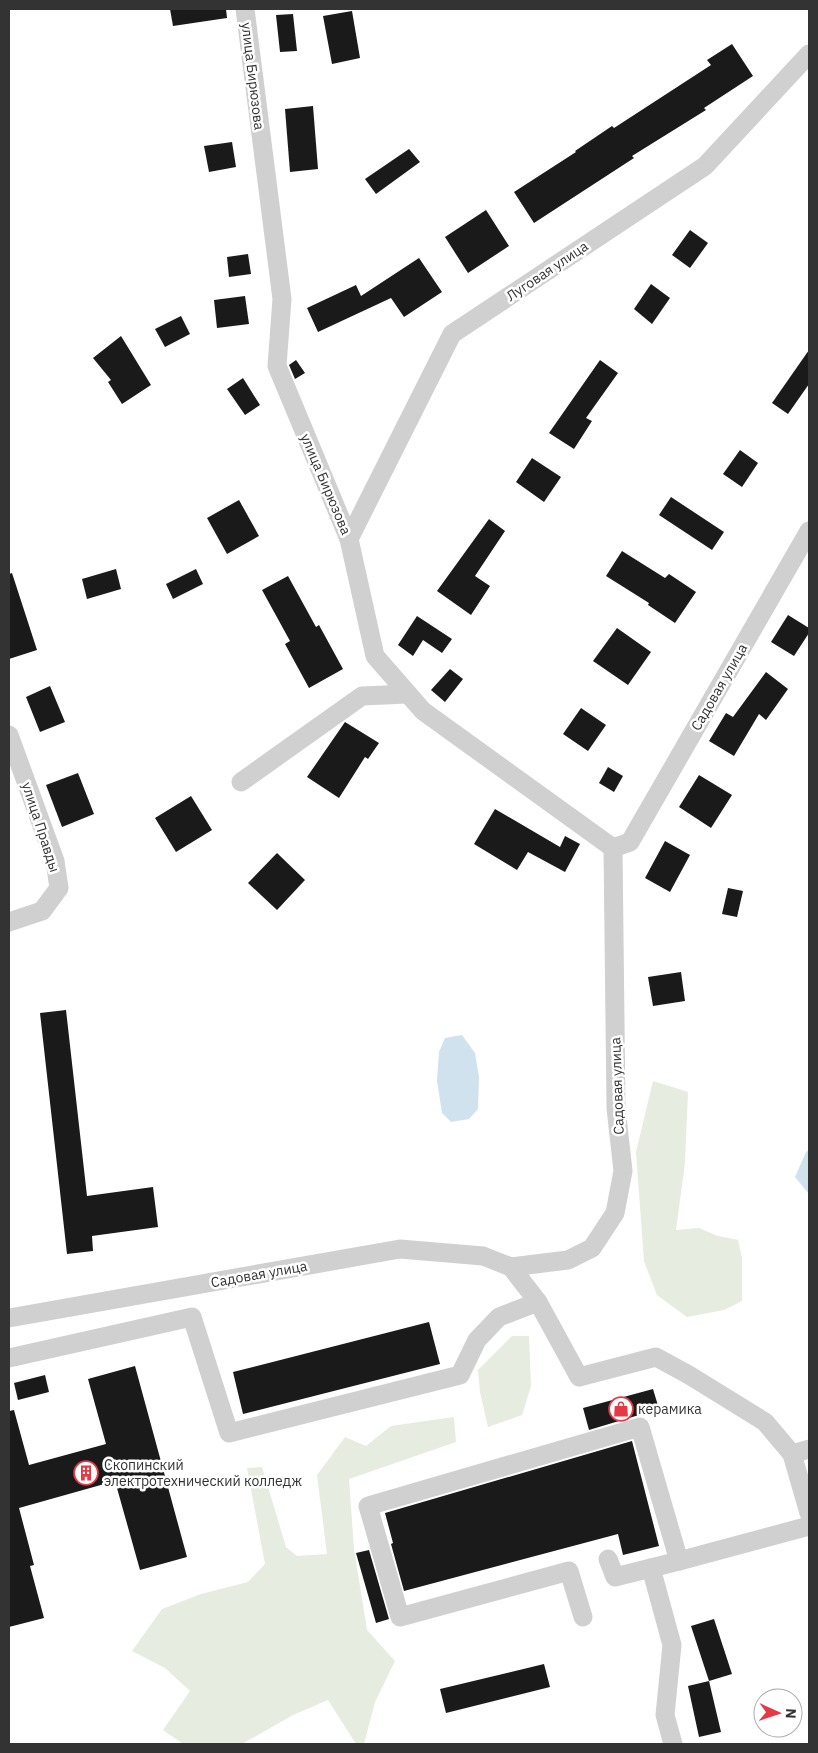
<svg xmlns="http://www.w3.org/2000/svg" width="818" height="1753" viewBox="0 0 818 1753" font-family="'IBM Plex Sans',sans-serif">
	<rect width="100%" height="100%" fill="#fff"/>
	<!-- green -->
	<g fill="#e6ecdf">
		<polygon points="653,1081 688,1092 685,1163 676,1230 699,1228 718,1236 738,1240 742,1258 742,1301 724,1310 687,1317 657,1295 644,1261 636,1152"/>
		<polygon points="512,1336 529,1336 531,1386 522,1415 488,1427 480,1392 478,1370"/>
		<polygon points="454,1417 456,1442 349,1479 354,1549 367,1630 395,1661 375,1702 364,1744 356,1744 328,1700 293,1715 242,1744 183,1744 163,1730 190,1691 165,1668 132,1651 162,1609 201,1594 248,1582 265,1564 247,1468 262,1467 286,1547 297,1556 327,1554 317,1475 345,1437 366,1446 391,1426"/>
	</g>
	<!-- water -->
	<g fill="#cfe2ee">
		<polygon points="462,1035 475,1053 479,1077 478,1109 469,1119 451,1122 442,1113 437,1081 439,1052 445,1038"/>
		<polygon points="809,1150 809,1194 795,1177 806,1152"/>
	</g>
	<!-- building -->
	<g fill="#1a1a1a">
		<polygon points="170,9 226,9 227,18 173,26"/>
		<polygon points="352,11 360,58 332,64 323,16"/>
		<polygon points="293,14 297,51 280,52 276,15"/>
		<polygon points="732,44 753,76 704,108 706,110 632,156 634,158 534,223 514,192 576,152 575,151 612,126 614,128 711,65 707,60"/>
		<polygon points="313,106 318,169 290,172 285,109"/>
		<polygon points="232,142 236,167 209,172 204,146"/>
		<polygon points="409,149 420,162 376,194 365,179"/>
		<polygon points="486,210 509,246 468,273 445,237"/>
		<polygon points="690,230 708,243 690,268 672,255"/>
		<polygon points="248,254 251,274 229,277 227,257"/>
		<polygon points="419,258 442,292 404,317 391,298 318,332 307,308 356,285 361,296"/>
		<polygon points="651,284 670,298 652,324 634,309"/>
		<polygon points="245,296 249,324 217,328 214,300"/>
		<polygon points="181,316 190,334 165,347 155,329"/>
		<polygon points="121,336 151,385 122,404 108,382 111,380 93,358"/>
		<polygon points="809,350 809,384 788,414 772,403"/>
		<polygon points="296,360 305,373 295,379 289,365"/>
		<polygon points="600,360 618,373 586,418 592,421 574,449 549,433"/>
		<polygon points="243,378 260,405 245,415 227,389"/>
		<polygon points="740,450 758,463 742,487 723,474"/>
		<polygon points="532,458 561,477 544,502 516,482"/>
		<polygon points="671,497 724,532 712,550 659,515"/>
		<polygon points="239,500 259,536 227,554 207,518"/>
		<polygon points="489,519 505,531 475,576 490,586 471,615 437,591"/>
		<polygon points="622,551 665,578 669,574 696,592 675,623 648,605 649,603 606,576"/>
		<polygon points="116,569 121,589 87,599 82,579"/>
		<polygon points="196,569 203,584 173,599 166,584"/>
		<polygon points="12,573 37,650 9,659 9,574"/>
		<polygon points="288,576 316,627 319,625 343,669 309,688 285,644 290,641 262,590"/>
		<polygon points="788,615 809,628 809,633 794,656 771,642"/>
		<polygon points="417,616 452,639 442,653 423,640 413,656 398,645"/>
		<polygon points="617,628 651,652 628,685 593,661"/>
		<polygon points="450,669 463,679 445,702 431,690"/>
		<polygon points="766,672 788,689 766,720 759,714 734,756 709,741 726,713 733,717"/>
		<polygon points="50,686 65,722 40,732 26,697"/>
		<polygon points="581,708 606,725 588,751 563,734"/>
		<polygon points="345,722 379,743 368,759 365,757 339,798 307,777"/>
		<polygon points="608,767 623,776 614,792 599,783"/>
		<polygon points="78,773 94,814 62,827 46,785"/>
		<polygon points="699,775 732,795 711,828 679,807"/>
		<polygon points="191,796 212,830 176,852 155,818"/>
		<polygon points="495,809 560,847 565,836 580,844 565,872 528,852 517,870 474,844"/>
		<polygon points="665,841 690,855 670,892 645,878"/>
		<polygon points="277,853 305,880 277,910 248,883"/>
		<polygon points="728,888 743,891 737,917 722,914"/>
		<polygon points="681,972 685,1001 653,1006 648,977"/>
		<polygon points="66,1010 87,1196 153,1187 158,1227 92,1236 93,1251 67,1254 40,1013"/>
		<polygon points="429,1322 440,1364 243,1414 233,1372"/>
		<polygon points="135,1366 187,1557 140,1570 115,1481 19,1508 34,1565 30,1566 44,1618 9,1627 9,1411 14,1410 29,1465 106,1444 88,1379"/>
		<polygon points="45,1375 49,1392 18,1400 14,1383"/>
		<polygon points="653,1389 659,1409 589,1430 583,1408"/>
		<polygon points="632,1441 659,1546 623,1555 618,1534 404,1591 391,1544 393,1543 385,1513"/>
		<polygon points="369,1550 389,1619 376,1623 356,1553"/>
		<polygon points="714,1619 732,1674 709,1681 691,1626"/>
		<polygon points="544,1664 550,1687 446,1713 440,1689"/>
		<polygon points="709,1681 721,1732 699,1737 688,1686"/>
	</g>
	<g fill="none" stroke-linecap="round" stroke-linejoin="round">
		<!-- minor -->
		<g stroke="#d0d0d0" stroke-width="19">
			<polyline points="245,9 282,299 277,366 349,539 375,656 423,711 613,848"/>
			<polyline points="349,539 452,334 705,166 809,54"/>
			<polyline points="9,735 55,861 59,888 42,911 9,922"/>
			<polyline points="241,782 362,696 408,694"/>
			<polyline points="511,1267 538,1302 579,1377 656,1357 689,1375 765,1422 792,1454 809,1513"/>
			<polyline points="9,1318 400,1249 483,1256 511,1267 568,1260 592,1248 615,1213 623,1171 616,1108 613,848 630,842 809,531"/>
			<polyline points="9,1358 192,1317 229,1433 460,1375 477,1340 499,1317 538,1302"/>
			<polyline points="792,1454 809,1449"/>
			<polyline points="608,1559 615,1577 679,1561"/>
			<polyline points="651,1568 672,1645 665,1715 673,1744"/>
			<polyline points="583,1617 569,1571 400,1617 368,1506 640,1427 679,1561 809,1526"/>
		</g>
	</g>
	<!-- icons -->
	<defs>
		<g id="shop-ring" transform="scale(1.25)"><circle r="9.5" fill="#fff" stroke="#e63946" stroke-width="1.5"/><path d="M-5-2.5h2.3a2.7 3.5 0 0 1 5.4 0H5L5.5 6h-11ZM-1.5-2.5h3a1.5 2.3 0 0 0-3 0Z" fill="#e63946"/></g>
		<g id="building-ring" transform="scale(1.25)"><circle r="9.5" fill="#fff" stroke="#e63946" stroke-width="1.5"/><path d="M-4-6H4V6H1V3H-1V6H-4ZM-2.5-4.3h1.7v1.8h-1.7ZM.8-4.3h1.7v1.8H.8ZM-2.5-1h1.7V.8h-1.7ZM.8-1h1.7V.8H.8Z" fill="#e63946"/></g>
	</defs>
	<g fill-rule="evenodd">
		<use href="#shop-ring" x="621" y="1409"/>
		<use href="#building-ring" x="86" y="1473"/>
	</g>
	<g text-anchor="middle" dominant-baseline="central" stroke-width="5" stroke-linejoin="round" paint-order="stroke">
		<!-- street labels -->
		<g font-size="14" fill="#333" stroke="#fff">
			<text transform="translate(253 76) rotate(83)">улица Бирюзова</text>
			<text transform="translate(547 271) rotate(-34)">Луговая улица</text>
			<text transform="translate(326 484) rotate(67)">улица Бирюзова</text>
			<text transform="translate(719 687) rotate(-60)">Садовая улица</text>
			<text transform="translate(41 827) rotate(72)">улица Правды</text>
			<text transform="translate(617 1086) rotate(-92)">Садовая улица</text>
			<text transform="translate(259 1274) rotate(-10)">Садовая улица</text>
		</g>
		<!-- poi labels -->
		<g font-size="14" fill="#333" stroke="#fff" text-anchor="start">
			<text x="638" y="1409">керамика</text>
			<text x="104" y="1465">Скопинский<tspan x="104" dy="16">электротехнический колледж</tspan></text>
		</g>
	</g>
	<!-- border -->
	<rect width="818" height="1753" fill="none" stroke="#333333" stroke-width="20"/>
	<!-- north arrow -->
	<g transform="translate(778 1713) rotate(93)"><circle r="24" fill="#ffffff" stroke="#adadad"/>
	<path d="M0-4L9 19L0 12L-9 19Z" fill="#e63946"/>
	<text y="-8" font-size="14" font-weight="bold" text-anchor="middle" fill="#333333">N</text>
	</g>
</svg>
